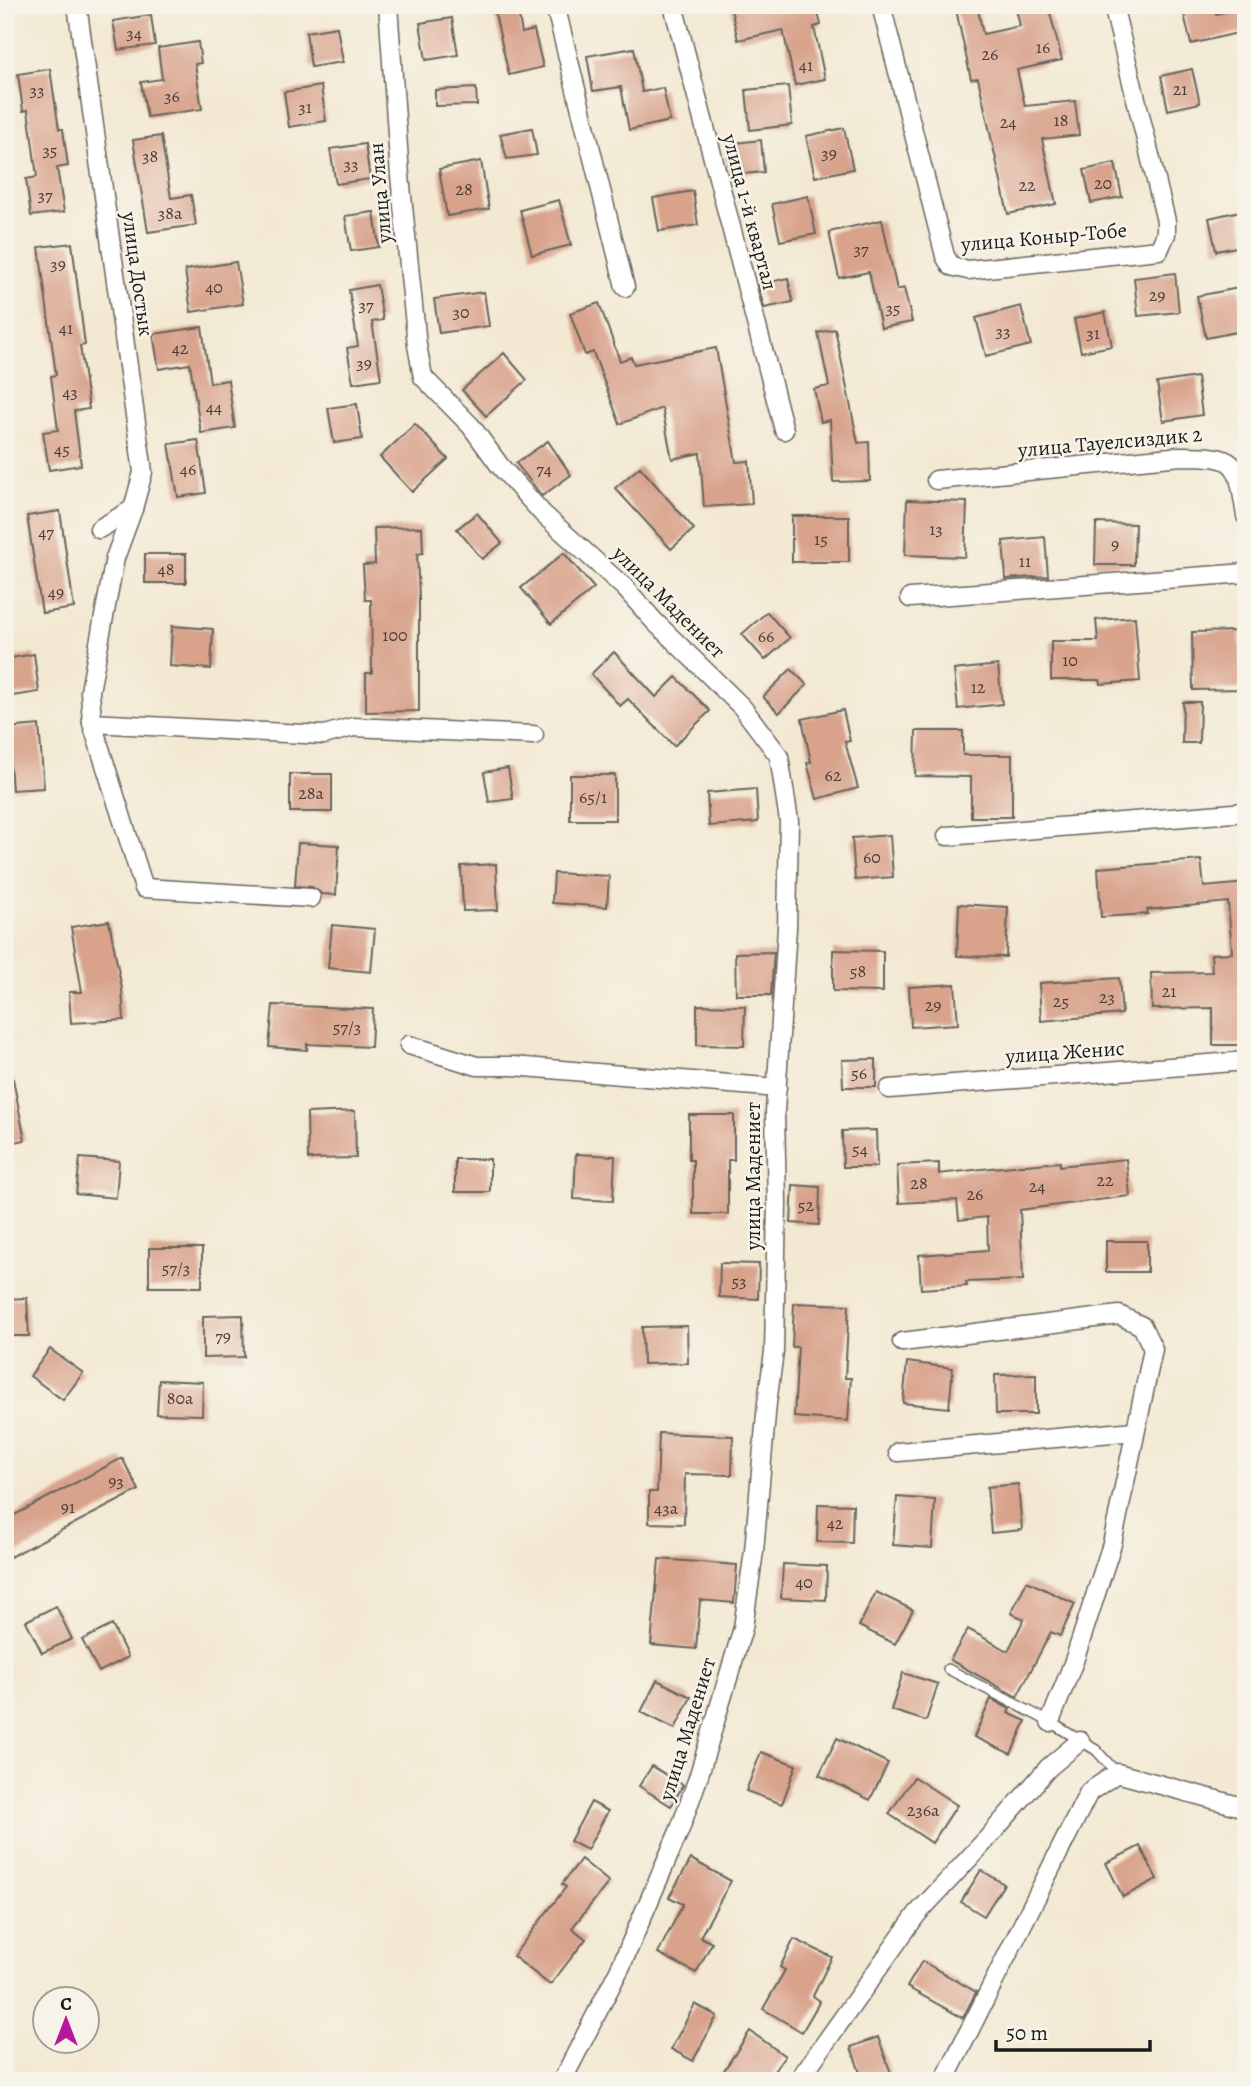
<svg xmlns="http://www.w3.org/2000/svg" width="1251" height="2086" viewBox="0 0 1251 2086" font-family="Alegreya,serif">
	<rect width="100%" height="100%" fill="#f7f3e8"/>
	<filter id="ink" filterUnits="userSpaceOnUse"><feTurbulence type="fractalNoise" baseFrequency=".0143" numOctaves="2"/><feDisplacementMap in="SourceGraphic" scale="14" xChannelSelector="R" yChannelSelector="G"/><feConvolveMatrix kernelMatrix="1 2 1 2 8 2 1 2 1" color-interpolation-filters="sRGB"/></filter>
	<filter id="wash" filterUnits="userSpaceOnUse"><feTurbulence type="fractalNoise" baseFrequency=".00686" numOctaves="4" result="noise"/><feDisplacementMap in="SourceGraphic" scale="28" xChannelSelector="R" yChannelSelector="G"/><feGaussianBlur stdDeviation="1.57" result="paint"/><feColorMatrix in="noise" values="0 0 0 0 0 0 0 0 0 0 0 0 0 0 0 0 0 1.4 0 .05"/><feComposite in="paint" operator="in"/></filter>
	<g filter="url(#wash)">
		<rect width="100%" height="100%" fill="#f3e9d3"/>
		<g id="blocks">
			<!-- building -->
			<g fill="#d8a28b">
				<polygon points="493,5 517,5 522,33 534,30 543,67 509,75"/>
				<polygon points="730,5 816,5 821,25 814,27 825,79 795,85 783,30 738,40"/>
				<polygon points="955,5 977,5 983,34 1020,26 1015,5 1048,5 1062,60 1017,70 1025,106 1075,101 1079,135 1042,139 1056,204 1008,214 978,78 971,79"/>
				<polygon points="1206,5 1215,5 1216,14 1246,7 1246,31 1191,44 1183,10"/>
				<polygon points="151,15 155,45 118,50 113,21"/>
				<polygon points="452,18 458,55 426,60 420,23"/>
				<polygon points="337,27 343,62 311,67 306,32"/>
				<polygon points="198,42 201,63 195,64 202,109 147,117 141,82 162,79 158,48"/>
				<polygon points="634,48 642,92 663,88 670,121 629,130 621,87 593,91 587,56"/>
				<polygon points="50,69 59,129 63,129 68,166 57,168 64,212 31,216 26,179 37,177 28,110 23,111 18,74"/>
				<polygon points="1192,69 1200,103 1168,110 1161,76"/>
				<polygon points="321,86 326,121 289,127 284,92"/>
				<polygon points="788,86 792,125 750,130 746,90"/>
				<polygon points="476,88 477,105 435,106 435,90"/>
				<polygon points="532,128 537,155 507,159 500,134"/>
				<polygon points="844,128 853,169 815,177 806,136"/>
				<polygon points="161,136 171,198 191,195 196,225 148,232 133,140"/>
				<polygon points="761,140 764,172 730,175 727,144"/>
				<polygon points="365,144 370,179 336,184 330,149"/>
				<polygon points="481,161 489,209 447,216 439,169"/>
				<polygon points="1115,163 1122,197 1091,203 1084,170"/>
				<polygon points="693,191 698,225 659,231 653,198"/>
				<polygon points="808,196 816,234 780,241 772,204"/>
				<polygon points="559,200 571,245 532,255 520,210"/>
				<polygon points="1240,211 1246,245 1216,251 1209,218"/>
				<polygon points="374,212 379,247 351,251 345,216"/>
				<polygon points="882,220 897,290 904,288 912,322 881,328 869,272 839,278 829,232"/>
				<polygon points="72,243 85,345 80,346 89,409 74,411 81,465 49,470 43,432 58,430 51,376 56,375 39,247"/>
				<polygon points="236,262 243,304 191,312 185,270"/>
				<polygon points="1175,273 1179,312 1138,316 1134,278"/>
				<polygon points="788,278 793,302 764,308 758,285"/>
				<polygon points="377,285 383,320 372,322 381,379 353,383 347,348 358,346 349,290"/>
				<polygon points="1239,288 1246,330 1206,338 1197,296"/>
				<polygon points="484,292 489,326 439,333 434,299"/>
				<polygon points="599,303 620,361 631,357 634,364 716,348 736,462 749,461 752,504 704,507 700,453 672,459 662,408 620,424 593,352 585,355 570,313"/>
				<polygon points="1021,306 1031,345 986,356 976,318"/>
				<polygon points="1105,312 1112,346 1081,352 1074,319"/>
				<polygon points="202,327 210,383 228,380 235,428 201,433 190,364 159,369 153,334"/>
				<polygon points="835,329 858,443 869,442 870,481 833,482 830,420 821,422 814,389 829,386 818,333"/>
				<polygon points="504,353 527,380 486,416 462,390"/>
				<polygon points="1197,377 1202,415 1163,421 1157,383"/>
				<polygon points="357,404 362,439 334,443 328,408"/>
				<polygon points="415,424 448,459 412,492 380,457"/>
				<polygon points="198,440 206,493 178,497 169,444"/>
				<polygon points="548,441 571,475 542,496 516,463"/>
				<polygon points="640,467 694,529 671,549 615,488"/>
				<polygon points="907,500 967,502 965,557 905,555"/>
				<polygon points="60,511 74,608 42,613 27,516"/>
				<polygon points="477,513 502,543 482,559 457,529"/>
				<rect x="792" y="516" width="57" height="46"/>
				<polygon points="1096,523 1135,524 1134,565 1095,565"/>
				<polygon points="422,527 423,553 417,554 419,597 419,711 366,712 366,673 372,673 371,600 365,600 363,565 375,564 374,528"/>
				<polygon points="1045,537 1048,576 1006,579 1003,541"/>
				<polygon points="564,553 594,588 551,624 521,588"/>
				<rect x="145" y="554" width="41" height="29"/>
				<polygon points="767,612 790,638 765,660 742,634"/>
				<polygon points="1135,617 1140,681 1101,684 1100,680 1051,680 1051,641 1098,641 1096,620"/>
				<polygon points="172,626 213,629 211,669 170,666"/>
				<polygon points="1240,631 1241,689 1193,690 1192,632"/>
				<polygon points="614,652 656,697 676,677 710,711 674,746 628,699 620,706 591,674"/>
				<polygon points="34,654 39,692 5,697 5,659"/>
				<polygon points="998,665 1002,704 958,709 954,670"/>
				<polygon points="791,669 807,685 779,713 763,697"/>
				<polygon points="1183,702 1200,702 1199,743 1182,743"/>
				<polygon points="843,710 850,741 845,742 858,788 817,799 807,763 811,762 802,719"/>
				<polygon points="39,725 44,788 12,790 7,728"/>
				<polygon points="916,731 963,731 963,755 1012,755 1012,817 971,817 971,777 915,776"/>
				<polygon points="508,768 513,799 489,802 484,772"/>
				<rect x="290" y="774" width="42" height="38"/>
				<rect x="570" y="775" width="45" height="45"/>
				<polygon points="756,789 758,822 709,826 707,793"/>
				<polygon points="890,835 893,877 855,880 852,838"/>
				<polygon points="298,843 339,845 336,895 322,894 312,887 295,886"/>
				<polygon points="1201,860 1204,887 1246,883 1245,1045 1213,1045 1213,1008 1152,1009 1151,973 1212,972 1211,954 1232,953 1228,902 1147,910 1148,914 1101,917 1098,868"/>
				<polygon points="496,864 498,910 463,911 461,866"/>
				<polygon points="554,873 609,876 607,907 552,903"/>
				<polygon points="959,904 1008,907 1006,957 957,956"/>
				<polygon points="109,921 122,989 124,1020 71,1023 69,992 82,992 71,927"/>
				<polygon points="332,925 375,929 371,972 328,968"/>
				<polygon points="833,950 883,951 883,992 833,991"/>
				<polygon points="774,952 771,995 736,995 735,953"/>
				<polygon points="1119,978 1122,1014 1041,1021 1039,983"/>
				<polygon points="955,984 958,1024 911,1027 909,987"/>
				<polygon points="273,1005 373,1009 371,1047 307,1044 307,1050 269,1047"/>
				<polygon points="697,1005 745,1006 744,1046 697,1045"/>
				<polygon points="876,1059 876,1087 843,1087 842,1060"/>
				<polygon points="5,1079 13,1079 25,1140 5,1144"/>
				<polygon points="355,1111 356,1158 308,1159 307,1113"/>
				<polygon points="689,1115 734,1115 734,1160 728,1160 728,1214 693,1214 693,1160 689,1160"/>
				<polygon points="876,1130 877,1167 843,1167 842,1131"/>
				<polygon points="576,1154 615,1156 613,1201 574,1199"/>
				<polygon points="80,1158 119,1161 116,1198 76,1194"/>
				<rect x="455" y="1159" width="35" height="33"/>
				<polygon points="1126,1159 1130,1196 1020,1210 1023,1280 966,1282 967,1286 921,1289 919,1255 988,1250 987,1217 959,1220 957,1200 899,1203 897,1165 939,1163 939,1174 991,1168 1060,1162 1060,1166"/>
				<polygon points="793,1185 820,1187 819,1225 791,1223"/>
				<rect x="1106" y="1241" width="41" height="31"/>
				<rect x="149" y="1248" width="53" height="39"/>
				<polygon points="720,1263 759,1264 758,1299 719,1297"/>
				<polygon points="27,1298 29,1336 5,1336 5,1299"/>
				<polygon points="794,1303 849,1305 845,1378 851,1378 848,1421 794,1417 798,1347 792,1347"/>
				<polygon points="243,1315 244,1357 203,1358 203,1316"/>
				<polygon points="687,1326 688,1363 643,1364 642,1327"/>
				<polygon points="50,1349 83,1373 63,1400 30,1376"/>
				<polygon points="907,1362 953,1368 949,1408 903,1403"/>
				<polygon points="1036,1374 1036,1414 996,1414 995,1375"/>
				<polygon points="159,1380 203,1382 202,1415 157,1414"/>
				<polygon points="659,1433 733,1436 732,1475 685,1474 684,1524 649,1523 649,1492 657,1492"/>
				<polygon points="122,1458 139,1490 10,1557 5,1547 5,1520"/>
				<polygon points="1018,1484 1022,1530 991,1533 987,1487"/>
				<polygon points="897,1497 935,1500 932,1548 893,1545"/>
				<polygon points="818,1504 853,1505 852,1543 817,1542"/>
				<polygon points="659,1559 737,1565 734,1603 700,1600 696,1649 651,1645"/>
				<polygon points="783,1564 827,1566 826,1600 781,1598"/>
				<polygon points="1027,1581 1075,1604 1060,1636 1051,1632 1017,1697 950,1660 968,1629 1008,1651 1024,1619 1011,1613"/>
				<polygon points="876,1592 913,1610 895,1644 859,1626"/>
				<polygon points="56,1606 72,1639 42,1653 26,1621"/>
				<polygon points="112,1625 128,1657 99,1672 82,1640"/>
				<polygon points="903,1673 938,1684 926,1721 891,1710"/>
				<polygon points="657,1680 691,1697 675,1729 641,1712"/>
				<polygon points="991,1699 1010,1709 1008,1713 1026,1721 1011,1754 974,1737"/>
				<polygon points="837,1738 888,1763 870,1800 819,1775"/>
				<polygon points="761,1752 796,1765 782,1804 746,1791"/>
				<polygon points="652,1766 683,1785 671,1806 639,1786"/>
				<polygon points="914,1777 957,1805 932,1843 889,1814"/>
				<polygon points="591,1802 608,1811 587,1850 570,1841"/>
				<polygon points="1140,1846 1157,1879 1123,1897 1106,1863"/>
				<polygon points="581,1859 609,1882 572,1928 586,1939 550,1985 513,1956 566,1887 562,1884"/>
				<polygon points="691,1859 731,1881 700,1937 712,1943 696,1973 658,1953 683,1904 669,1897"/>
				<polygon points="981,1870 1004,1884 984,1916 961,1902"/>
				<polygon points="794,1939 832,1957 813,1996 820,2001 802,2032 763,2009 785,1970 780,1967"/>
				<polygon points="922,1961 976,1992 963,2018 907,1987"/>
				<polygon points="695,2004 717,2016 693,2061 671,2049"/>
				<polygon points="750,2031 785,2056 767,2081 717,2081"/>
				<polygon points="878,2037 892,2076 879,2081 863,2081 851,2047"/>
			</g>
		</g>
	</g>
	<g filter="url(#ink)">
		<use href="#blocks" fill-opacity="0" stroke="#67645c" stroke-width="2"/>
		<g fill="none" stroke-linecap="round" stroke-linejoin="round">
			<!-- service casing -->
			<g stroke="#67645c" stroke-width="12">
				<polyline id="service" points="948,1669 1050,1722 1096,1750 1117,1773"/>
			</g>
			<!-- minor casing -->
			<g stroke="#67645c" stroke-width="21">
				<g id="minor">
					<polyline points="77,5 143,472 133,509 99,529"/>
					<polyline points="388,5 400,176 417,345 423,377 471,426 500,466 543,514 625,588 654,621 742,707 779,756 789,821 787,928 775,1112 777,1203 774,1352 767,1403 754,1551 743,1628 698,1778 680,1829 621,1966 562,2081"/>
					<polyline points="555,5 625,287"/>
					<polyline points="673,5 784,430"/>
					<polyline points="881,5 945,256 951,266 968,270 1159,250 1166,234 1166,221 1113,5"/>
					<path d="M936 480 1181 456C1240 456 1237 461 1246 516"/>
					<polyline points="133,509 115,558 90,691 92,723 324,735 353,727 534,735"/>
					<polyline points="910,598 1246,573"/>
					<polyline points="92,723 144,888 311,898"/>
					<polyline points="947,836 1246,812"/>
					<polyline points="409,1045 477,1066 513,1066 777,1088"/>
					<polyline points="889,1089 1246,1061"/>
					<polyline points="902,1342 1119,1315 1142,1326 1153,1349 1112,1544 1074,1661 1050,1722"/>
					<polyline points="898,1452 1135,1431"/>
					<polyline points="798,2081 917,1914 986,1840 1048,1768 1080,1741"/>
					<polyline points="944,2081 1089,1792 1117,1773 1246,1808"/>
				</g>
			</g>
			<!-- service -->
			<use href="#service" stroke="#fff" stroke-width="9"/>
			<!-- minor -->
			<use href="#minor" stroke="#fff" stroke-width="18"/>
		</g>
	</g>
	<g text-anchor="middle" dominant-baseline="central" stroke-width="5" stroke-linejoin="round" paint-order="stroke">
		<!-- number labels -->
		<g font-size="18" fill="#4b3e38">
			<text x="134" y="33">34</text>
			<text x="1043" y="47">16</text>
			<text x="990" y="54">26</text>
			<text x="806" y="65">41</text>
			<text x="1180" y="89">21</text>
			<text x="37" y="90">33</text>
			<text x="172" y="96">36</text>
			<text x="305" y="107">31</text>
			<text x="1061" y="120">18</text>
			<text x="1008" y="122">24</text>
			<text x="50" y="150">35</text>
			<text x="829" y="153">39</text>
			<text x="150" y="156">38</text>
			<text x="351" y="164">33</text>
			<text x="1103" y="183">20</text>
			<text x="1027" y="185">22</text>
			<text x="464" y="189">28</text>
			<text x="45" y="195">37</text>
			<text x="170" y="213">38а</text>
			<text x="861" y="249">37</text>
			<text x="58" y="264">39</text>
			<text x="214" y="287">40</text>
			<text x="1157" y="295">29</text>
			<text x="366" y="305">37</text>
			<text x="893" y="308">35</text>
			<text x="461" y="312">30</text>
			<text x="66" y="328">41</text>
			<text x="1003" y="331">33</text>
			<text x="1093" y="333">31</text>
			<text x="180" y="348">42</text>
			<text x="364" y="363">39</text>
			<text x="70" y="392">43</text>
			<text x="214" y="407">44</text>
			<text x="62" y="449">45</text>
			<text x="188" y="469">46</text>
			<text x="544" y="469">74</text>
			<text x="936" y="529">13</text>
			<text x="46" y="532">47</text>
			<text x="821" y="539">15</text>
			<text x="1115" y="544">9</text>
			<text x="1025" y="561">11</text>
			<text x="166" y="569">48</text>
			<text x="56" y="592">49</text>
			<text x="395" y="635">100</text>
			<text x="766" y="636">66</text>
			<text x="1070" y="660">10</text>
			<text x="978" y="687">12</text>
			<text x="833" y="775">62</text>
			<text x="311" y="793">28а</text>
			<text x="593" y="797">65/1</text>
			<text x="872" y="857">60</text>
			<text x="858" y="971">58</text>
			<text x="1169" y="991">21</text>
			<text x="1107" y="997">23</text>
			<text x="1061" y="1001">25</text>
			<text x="933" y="1005">29</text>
			<text x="347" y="1027">57/3</text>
			<text x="859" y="1073">56</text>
			<text x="860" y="1149">54</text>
			<text x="1105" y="1180">22</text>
			<text x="919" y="1183">28</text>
			<text x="1037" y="1186">24</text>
			<text x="975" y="1194">26</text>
			<text x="806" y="1205">52</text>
			<text x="176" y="1268">57/3</text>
			<text x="739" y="1281">53</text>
			<text x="223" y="1336">79</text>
			<text x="180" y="1398">80а</text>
			<text x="116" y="1481">93</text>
			<text x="68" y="1507">91</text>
			<text x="666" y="1508">43а</text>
			<text x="835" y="1523">42</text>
			<text x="804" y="1582">40</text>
			<text x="923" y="1810">236а</text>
		</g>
		<!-- street labels -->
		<g font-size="21" fill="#1c1c1c" stroke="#f7f3e8">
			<text transform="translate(380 193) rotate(-95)">улица Улан</text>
			<text transform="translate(750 212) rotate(75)">улица 1-й квартал</text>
			<text transform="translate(1044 237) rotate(-5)">улица Коныр-Тобе</text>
			<text transform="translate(138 274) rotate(82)">улица Достык</text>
			<text transform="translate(1110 442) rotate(-5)">улица Тауелсиздик 2</text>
			<text transform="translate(669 602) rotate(45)">улица Мадениет</text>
			<text transform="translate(1065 1052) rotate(-4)">улица Женис</text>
			<text transform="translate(753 1176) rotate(-90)">улица Мадениет</text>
			<text transform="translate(687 1729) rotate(-73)">улица Мадениет</text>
		</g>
	</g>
	<!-- margin -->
	<rect width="1251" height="2086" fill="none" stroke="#f7f3e8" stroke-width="28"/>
	<!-- north arrow -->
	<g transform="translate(66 2020)"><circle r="33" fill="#f7f3e8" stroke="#9f9d96" stroke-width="2"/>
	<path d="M0-5L12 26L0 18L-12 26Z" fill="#b5179e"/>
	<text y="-10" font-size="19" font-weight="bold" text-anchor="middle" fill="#1c1c1c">С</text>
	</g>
	<!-- scale -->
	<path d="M996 2040v10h154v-10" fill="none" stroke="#1c1c1c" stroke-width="3.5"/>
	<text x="1006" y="2040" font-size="21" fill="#1c1c1c" stroke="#f7f3e8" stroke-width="5" paint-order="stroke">50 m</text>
</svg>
